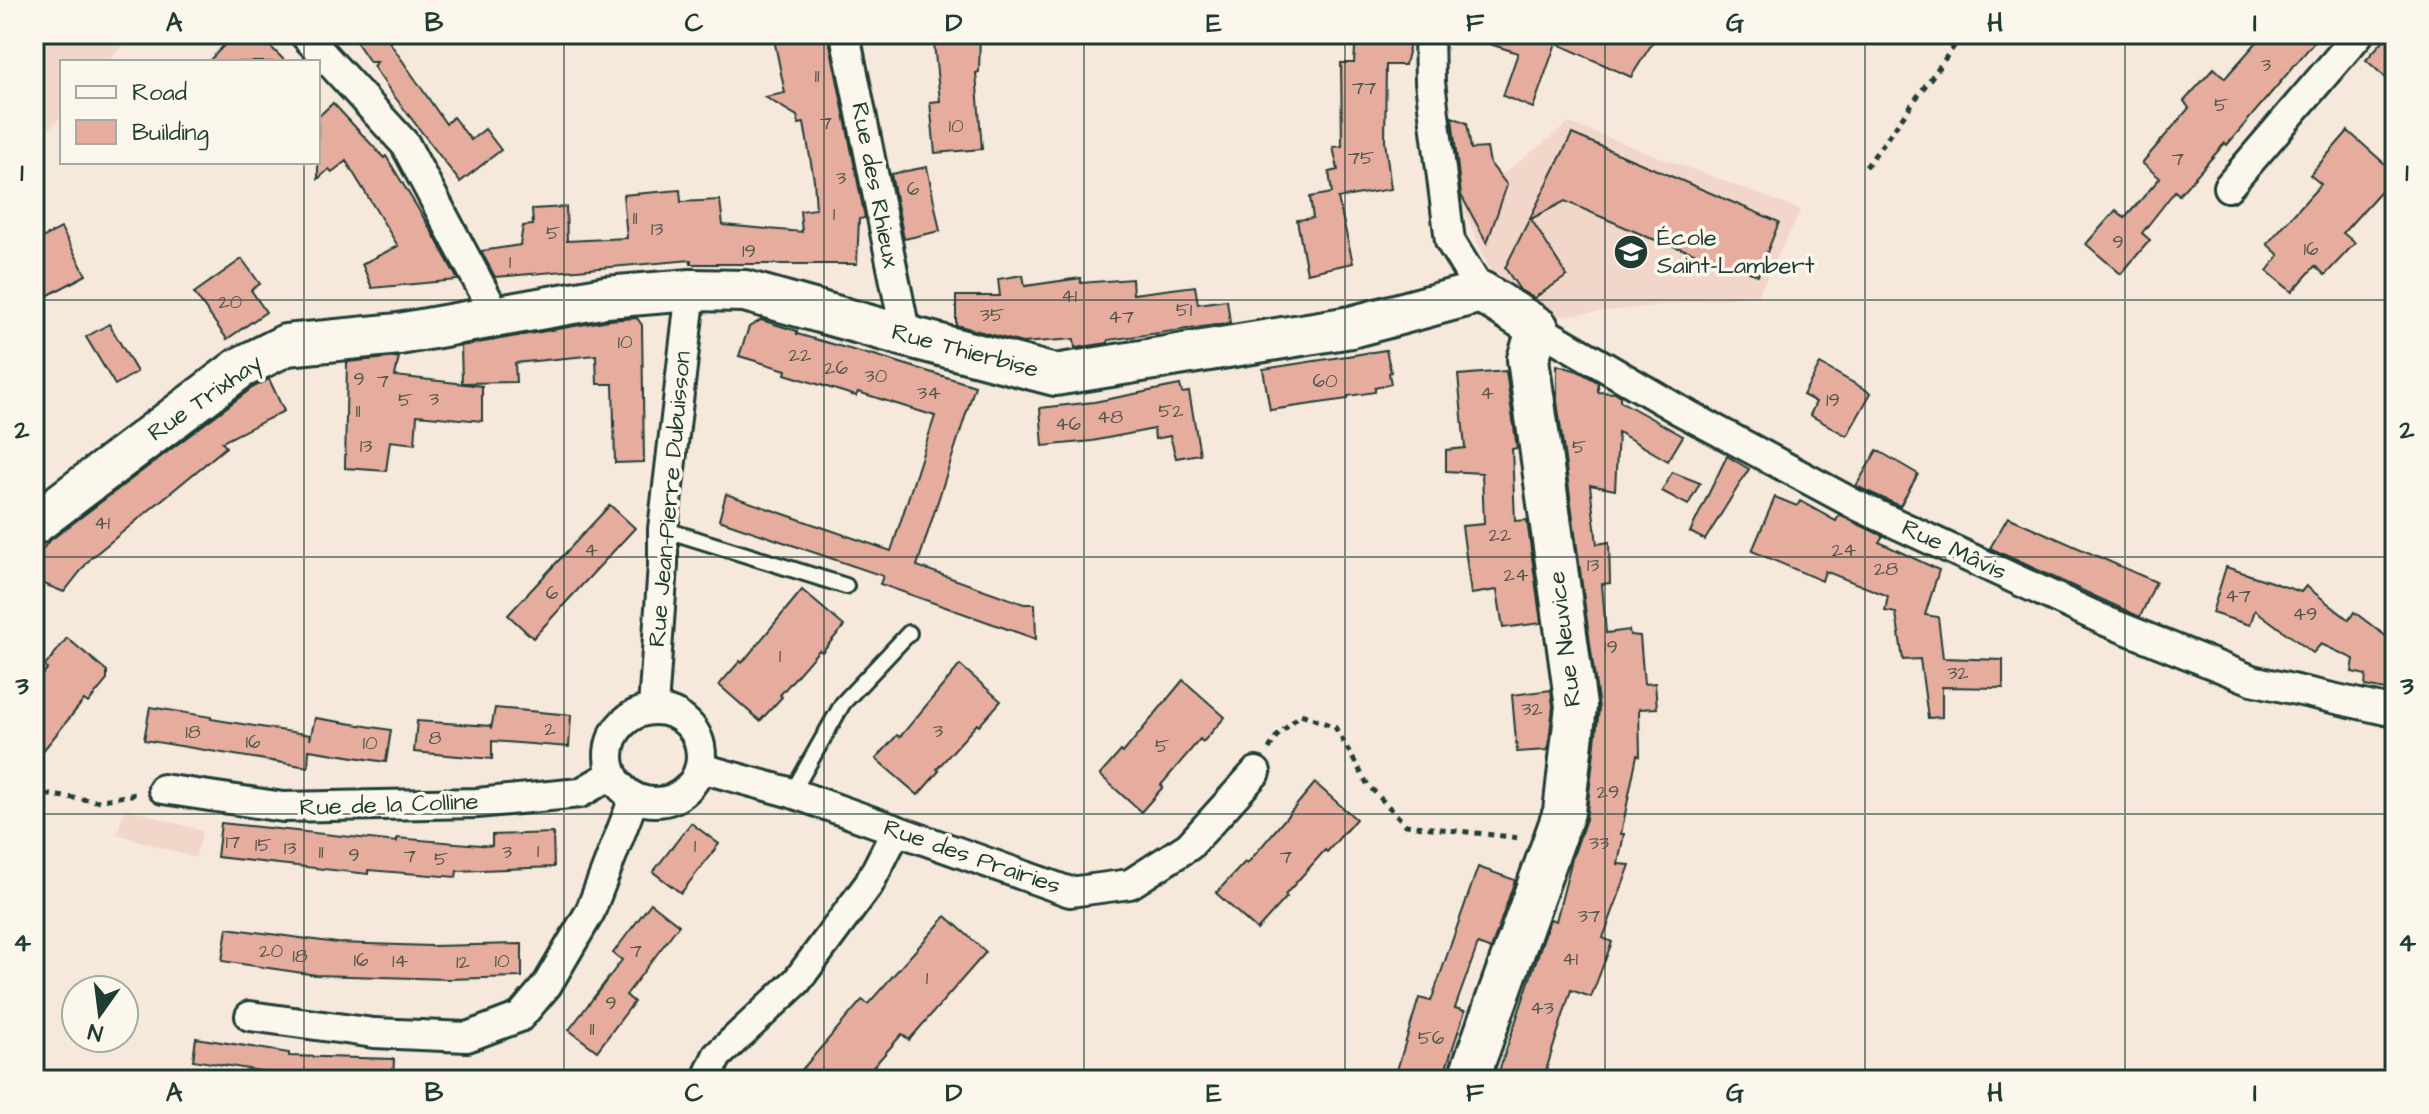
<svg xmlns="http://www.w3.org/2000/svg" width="2429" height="1114" viewBox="0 0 2429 1114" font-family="'Architects Daughter',sans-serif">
	<rect width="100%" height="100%" fill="#f7e8dc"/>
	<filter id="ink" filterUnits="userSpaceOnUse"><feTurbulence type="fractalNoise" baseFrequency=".0125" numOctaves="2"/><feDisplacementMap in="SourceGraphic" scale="16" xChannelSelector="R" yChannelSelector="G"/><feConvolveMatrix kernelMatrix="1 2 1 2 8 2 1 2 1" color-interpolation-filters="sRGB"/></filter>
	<g filter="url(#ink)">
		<!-- built -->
		<g fill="#f2d6c9">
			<polygon points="34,34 132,34 108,62 62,62 62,115 41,138 34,153"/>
			<polygon points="1569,123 1801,210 1758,295 1560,316 1500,293 1462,206"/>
			<polygon points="125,808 203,831 195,858 117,834"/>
		</g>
		<!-- building -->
		<g fill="#e6ad9e" stroke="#1f3d34" stroke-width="2">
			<polygon points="235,34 258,34 286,62 208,62"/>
			<polygon points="351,34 384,34 446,124 453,117 471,140 485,129 501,150 460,182 391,92 373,66 377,62 370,62"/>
			<polygon points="773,34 828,34 865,218 859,219 857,264 691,264 691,260 495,277 481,251 520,245 523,226 533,225 532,209 566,207 567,241 627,238 623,195 680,190 681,202 720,200 723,225 802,232 800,211 816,209 814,180 804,123 799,124 797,116 765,97 785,93"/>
			<polygon points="933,34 980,34 979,72 976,73 982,149 935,153 930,102 940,101"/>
			<polygon points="1356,34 1412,34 1405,65 1386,65 1385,141 1391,189 1338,198 1353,263 1307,273 1297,220 1313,218 1310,197 1332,193 1329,172 1338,170 1333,147 1342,146 1341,63 1354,63"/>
			<polygon points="1474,34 1658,34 1631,77 1556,43 1533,108 1503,96 1518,53 1474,39"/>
			<polygon points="2264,34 2321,34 2227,145 2225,143 2179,195 2175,191 2142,233 2150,240 2121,274 2086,244 2116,210 2125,218 2160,178 2142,163 2189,108 2184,101 2214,68 2225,78"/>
			<polygon points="2389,34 2395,34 2395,86 2366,60"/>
			<polygon points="333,103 384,158 386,156 431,230 458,280 372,288 362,264 398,246 346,161 332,172 329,169 318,179 318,117"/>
			<polygon points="1452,117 1467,123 1471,149 1487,148 1490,163 1507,185 1487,243 1461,195"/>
			<polygon points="2348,131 2395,173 2395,175 2343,233 2355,243 2325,275 2315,266 2292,292 2267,271 2279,255 2267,244 2321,184 2310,175"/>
			<polygon points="1572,134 1779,222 1758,275 1650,238 1565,201 1531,219 1567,276 1534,298 1520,290 1505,268"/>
			<polygon points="927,167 940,231 904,239 891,174"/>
			<polygon points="61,228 86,275 34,303 34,242"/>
			<polygon points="242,259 260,284 251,290 266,312 227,339 194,293"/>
			<polygon points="1023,275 1025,286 1081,278 1081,283 1132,279 1133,294 1195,286 1198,304 1227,300 1230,323 1108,340 1108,343 1075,348 1074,339 1022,343 956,325 956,296 1000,296 998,279"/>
			<polygon points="637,318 642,325 644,462 615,463 613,384 597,384 596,355 515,363 516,382 462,383 461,346 609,320"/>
			<polygon points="761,320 797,331 797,334 870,355 871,354 975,386 917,566 1024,604 1035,604 1036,639 880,584 883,576 719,520 726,494 891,551 935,416 858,392 856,396 785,374 786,370 739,356 749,327"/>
			<polygon points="109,324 137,372 115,385 86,337"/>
			<polygon points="1386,350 1391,372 1389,373 1391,384 1375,388 1375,392 1348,396 1348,399 1270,410 1263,369"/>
			<polygon points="399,357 395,376 482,386 482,421 417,415 415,444 390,441 386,471 345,468 347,362"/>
			<polygon points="1820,364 1871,393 1847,436 1810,415 1816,402 1803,395"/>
			<polygon points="1557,365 1578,371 1598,382 1598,392 1617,393 1620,396 1620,401 1683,436 1668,461 1618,432 1615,490 1590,485 1597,544 1609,542 1610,583 1602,584 1606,633 1629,630 1630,635 1640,636 1644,684 1655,683 1657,708 1639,709 1640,756 1637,755 1621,834 1624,834 1618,864 1630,865 1603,938 1612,942 1591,997 1571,990 1543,1080 1496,1080 1550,919 1556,921 1572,859 1586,819 1599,709 1557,401"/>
			<polygon points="1506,371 1517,448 1512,449 1515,521 1527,520 1541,623 1503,628 1497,590 1471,594 1462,526 1484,524 1482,473 1446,471 1446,450 1465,448 1458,375"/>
			<polygon points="269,379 284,411 222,442 226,447 91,558 64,592 34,580 34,561 48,542 252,388"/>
			<polygon points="1180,385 1182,393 1189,392 1200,454 1176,458 1170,436 1155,439 1154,429 1092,441 1043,446 1040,408 1094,402"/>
			<polygon points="1877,450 1918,474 1900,506 1856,486"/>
			<polygon points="1727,456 1749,469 1705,540 1690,532"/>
			<polygon points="1672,472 1700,483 1688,505 1662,491"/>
			<polygon points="1775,497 1797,506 1800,501 1836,521 1839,515 1883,536 1879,542 1939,570 1925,615 1938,617 1943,658 2003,660 2003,688 1942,687 1942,717 1928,718 1920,659 1903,660 1896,613 1885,611 1888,596 1825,571 1822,581 1752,551"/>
			<polygon points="610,505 635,528 533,638 508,615"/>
			<polygon points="2008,517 2156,582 2140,617 1990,548"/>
			<polygon points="2226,567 2301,592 2306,586 2349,620 2354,612 2395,643 2395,692 2365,686 2366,675 2352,672 2354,659 2321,644 2313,653 2255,610 2250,625 2212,613"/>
			<polygon points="802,590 844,626 822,652 819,650 780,695 782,697 760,721 719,685 740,661 742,663"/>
			<polygon points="67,638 107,671 107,680 88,703 84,700 34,762 34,685 47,669 45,666"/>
			<polygon points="960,665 1001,701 979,726 977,724 937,769 939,771 918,795 876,759 897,735 900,737"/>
			<polygon points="1183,680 1225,717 1203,742 1200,739 1161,785 1163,787 1141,812 1100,775 1121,751 1123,753"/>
			<polygon points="1551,690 1553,706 1548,750 1517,752 1512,695"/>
			<polygon points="150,707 211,717 211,719 311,735 310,740 315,718 391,730 386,762 309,750 308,767 144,740"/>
			<polygon points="495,708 571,715 569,747 492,741 492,759 414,752 417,721 491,726 491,729"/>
			<polygon points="1315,783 1356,819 1327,852 1325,850 1285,895 1287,897 1257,930 1216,893 1245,862 1247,864"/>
			<polygon points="221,823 397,842 397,838 492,846 492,835 553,833 554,867 457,871 456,877 368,870 368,874 217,857"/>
			<polygon points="691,823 719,844 681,893 653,872"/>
			<polygon points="1478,867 1515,880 1491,949 1478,944 1455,1008 1465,1011 1442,1080 1426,1080 1397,1070 1419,998 1431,1001"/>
			<polygon points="651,903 679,925 626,995 634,1002 597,1051 569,1030 622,960 613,953"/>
			<polygon points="946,916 986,952 909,1040 902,1034 862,1080 793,1080 862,1000 868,1004"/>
			<polygon points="227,928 337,943 432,946 522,944 522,977 447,979 316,975 222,961"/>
			<polygon points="196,1038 289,1053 289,1056 394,1059 393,1080 316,1080 193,1060"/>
		</g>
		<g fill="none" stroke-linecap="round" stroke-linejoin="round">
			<!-- lane casing -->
			<g stroke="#1f3d34" stroke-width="20">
				<g id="lane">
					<polyline points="663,529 846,586"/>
					<polyline points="792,793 843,703 909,633"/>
				</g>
			</g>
			<!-- street casing -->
			<g stroke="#1f3d34" stroke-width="34">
				<g id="street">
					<polyline points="304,34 405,144 496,315"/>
					<polyline points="845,34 906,336"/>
					<polyline points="1429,34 1430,82 1450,241 1481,292"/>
					<polyline points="2228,187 2359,34"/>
					<polyline points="1538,328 1679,410 1856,505 2108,622 2252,680 2395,712"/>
					<polyline points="653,708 663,565 663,529 691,290"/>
					<circle cx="655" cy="756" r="46"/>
					<polyline points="701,768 792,793 1070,892 1130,884 1189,846 1256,772"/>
					<polyline points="163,789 283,807 477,803 580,793 611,775"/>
					<polyline points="250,1016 374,1033 467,1037 520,1017 547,985 590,912 634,798"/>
					<polyline points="706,1080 717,1056 797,981 869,884 896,831"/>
				</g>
			</g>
			<!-- secondary casing -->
			<g stroke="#1f3d34" stroke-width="46">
				<polyline id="secondary" points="34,524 240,368 286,345 399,334 606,297 691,290 745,291 906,336 1055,375 1351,327 1481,292 1538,328 1528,359 1576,706 1564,812 1468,1080"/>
			</g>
			<!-- path -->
			<g stroke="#1f3d34" stroke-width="5" stroke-dasharray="6 6" stroke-linecap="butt">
				<polyline points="1866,167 1963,34"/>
				<polyline points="1269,749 1276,737 1301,714 1335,727 1368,785 1406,825 1520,838"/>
				<polyline points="34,793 97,801 136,794"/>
			</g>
			<!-- lane -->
			<use href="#lane" stroke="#fbf7ec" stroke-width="14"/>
			<!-- street -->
			<use href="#street" stroke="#fbf7ec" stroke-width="28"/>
			<!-- secondary -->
			<use href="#secondary" stroke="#fbf7ec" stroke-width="40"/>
		</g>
	</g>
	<!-- grid -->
	<path fill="none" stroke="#1f3d34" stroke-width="2" stroke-opacity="0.55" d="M304 34V62M564 34V1080M824 34V1080M1084 34V1080M1345 34V1080M1605 34V1080M1865 34V1080M2125 34V1080M304 162V1080M34 300H2395M34 557H2395M34 814H2395"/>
	<!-- icons -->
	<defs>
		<g id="school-disc" transform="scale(1.8)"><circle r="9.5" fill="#1f3d34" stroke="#fbf7ec"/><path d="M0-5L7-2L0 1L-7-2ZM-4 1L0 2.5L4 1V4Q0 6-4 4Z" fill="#fff"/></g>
	</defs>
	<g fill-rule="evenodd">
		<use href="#school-disc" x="1631" y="252"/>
	</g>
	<g text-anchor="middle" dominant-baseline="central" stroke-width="7" stroke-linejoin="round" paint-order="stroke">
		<!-- number labels -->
		<g font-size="20" fill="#51594e">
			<text x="2266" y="65">3</text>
			<text x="817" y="76">11</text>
			<text x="1364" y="88">77</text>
			<text x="2221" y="105">5</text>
			<text x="826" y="123">7</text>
			<text x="956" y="126">10</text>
			<text x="1361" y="158">75</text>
			<text x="2178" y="159">7</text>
			<text x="841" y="178">3</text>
			<text x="913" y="189">6</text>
			<text x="834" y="214">1</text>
			<text x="635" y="218">11</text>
			<text x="657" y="229">13</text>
			<text x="553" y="233">5</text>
			<text x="2118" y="242">9</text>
			<text x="2311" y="249">16</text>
			<text x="749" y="251">19</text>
			<text x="510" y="262">1</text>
			<text x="1069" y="296">41</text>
			<text x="230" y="302">20</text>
			<text x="1184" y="310">51</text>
			<text x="992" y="315">35</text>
			<text x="1121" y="317">47</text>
			<text x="625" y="342">10</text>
			<text x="800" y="355">22</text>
			<text x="836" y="368">26</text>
			<text x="876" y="376">30</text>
			<text x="359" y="379">9</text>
			<text x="383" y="381">7</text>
			<text x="1325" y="381">60</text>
			<text x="929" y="393">34</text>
			<text x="1487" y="393">4</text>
			<text x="434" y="399">3</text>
			<text x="405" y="400">5</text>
			<text x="1833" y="400">19</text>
			<text x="358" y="411">11</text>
			<text x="1171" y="411">52</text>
			<text x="1110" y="417">48</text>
			<text x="1068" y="424">46</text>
			<text x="366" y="446">13</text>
			<text x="1579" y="447">5</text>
			<text x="102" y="523">41</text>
			<text x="1500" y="535">22</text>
			<text x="591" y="550">4</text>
			<text x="1844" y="550">24</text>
			<text x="1593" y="565">13</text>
			<text x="1886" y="569">28</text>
			<text x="1516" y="575">24</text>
			<text x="552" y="593">6</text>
			<text x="2238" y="596">47</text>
			<text x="2305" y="614">49</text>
			<text x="1611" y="647">19</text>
			<text x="780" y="656">1</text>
			<text x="1958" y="673">32</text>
			<text x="1532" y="709">32</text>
			<text x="550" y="729">2</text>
			<text x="938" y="731">3</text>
			<text x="193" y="732">18</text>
			<text x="435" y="738">8</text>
			<text x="253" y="742">16</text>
			<text x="370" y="743">10</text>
			<text x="1162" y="746">5</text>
			<text x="1608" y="792">29</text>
			<text x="233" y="842">17</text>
			<text x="1599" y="843">33</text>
			<text x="263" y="845">15</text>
			<text x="695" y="846">1</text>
			<text x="290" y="848">13</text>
			<text x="538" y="851">1</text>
			<text x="321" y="852">11</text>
			<text x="507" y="852">3</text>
			<text x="354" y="855">9</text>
			<text x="410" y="856">7</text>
			<text x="1286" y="857">7</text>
			<text x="441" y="859">5</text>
			<text x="1589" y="916">37</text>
			<text x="271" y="951">20</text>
			<text x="636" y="951">7</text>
			<text x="300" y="956">18</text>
			<text x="1570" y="959">41</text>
			<text x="361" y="960">16</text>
			<text x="400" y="961">14</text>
			<text x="502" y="961">10</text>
			<text x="463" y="962">12</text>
			<text x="927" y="978">1</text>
			<text x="611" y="1003">9</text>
			<text x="1542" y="1008">43</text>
			<text x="592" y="1029">11</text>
			<text x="1431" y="1038">56</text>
		</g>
		<!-- street labels -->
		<g font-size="24" fill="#1f3d34" stroke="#fbf7ec">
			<text transform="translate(875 185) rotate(79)">Rue des Rhieux</text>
			<text transform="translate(965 351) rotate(15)">Rue Thierbise</text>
			<text transform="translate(205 398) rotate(-35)">Rue Trixhay</text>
			<text transform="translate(670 499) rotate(-85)">Rue Jean-Pierre Dubuisson</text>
			<text transform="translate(1954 550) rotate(25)">Rue Mâvis</text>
			<text transform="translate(1565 639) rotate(-97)">Rue Neuvice</text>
			<text transform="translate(389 805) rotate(-2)">Rue de la Colline</text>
			<text transform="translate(972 857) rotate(19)">Rue des Prairies</text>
		</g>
		<!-- poi labels -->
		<g font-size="24" fill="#1f3d34" stroke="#fbf7ec" text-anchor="start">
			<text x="1657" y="238">École<tspan x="1657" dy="28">Saint-Lambert</tspan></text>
		</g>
	</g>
	<!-- margin -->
	<rect width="2429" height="1114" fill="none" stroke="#fbf7ec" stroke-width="88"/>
	<!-- legend -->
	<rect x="60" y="60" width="260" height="104" fill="#fbf7ec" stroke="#a3ada2" stroke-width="2"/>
	<rect x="76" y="86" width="40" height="12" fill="#fbf7ec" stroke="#a3ada2" stroke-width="2"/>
	<text x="132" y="100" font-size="24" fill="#1f3d34">Road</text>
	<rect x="76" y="120" width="40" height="24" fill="#e6ad9e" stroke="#a3ada2" stroke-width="2"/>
	<text x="132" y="140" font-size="24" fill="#1f3d34">Building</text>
	<!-- north arrow -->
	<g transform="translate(100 1014) rotate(194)"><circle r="38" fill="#fbf7ec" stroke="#a3ada2" stroke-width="2"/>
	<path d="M0-6L14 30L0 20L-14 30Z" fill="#1f3d34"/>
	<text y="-12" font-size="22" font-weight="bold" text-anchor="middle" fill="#1f3d34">N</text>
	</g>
	<rect x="44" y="44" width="2341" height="1026" fill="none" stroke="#1f3d34" stroke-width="3"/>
	<g font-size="26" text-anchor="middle" font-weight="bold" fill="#1f3d34">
		<text x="174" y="31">A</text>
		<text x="434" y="31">B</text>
		<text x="694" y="31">C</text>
		<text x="954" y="31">D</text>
		<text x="1214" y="31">E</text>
		<text x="1475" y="31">F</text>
		<text x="1735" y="31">G</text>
		<text x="1995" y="31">H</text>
		<text x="2255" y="31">I</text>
		<text x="22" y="181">1</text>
		<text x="2407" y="181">1</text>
		<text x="22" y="438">2</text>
		<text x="2407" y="438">2</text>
		<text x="22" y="694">3</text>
		<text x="2407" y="694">3</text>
		<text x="22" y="951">4</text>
		<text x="2407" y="951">4</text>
		<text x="174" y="1101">A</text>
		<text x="434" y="1101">B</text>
		<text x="694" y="1101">C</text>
		<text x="954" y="1101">D</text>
		<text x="1214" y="1101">E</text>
		<text x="1475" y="1101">F</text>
		<text x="1735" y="1101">G</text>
		<text x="1995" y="1101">H</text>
		<text x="2255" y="1101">I</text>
	</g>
</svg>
